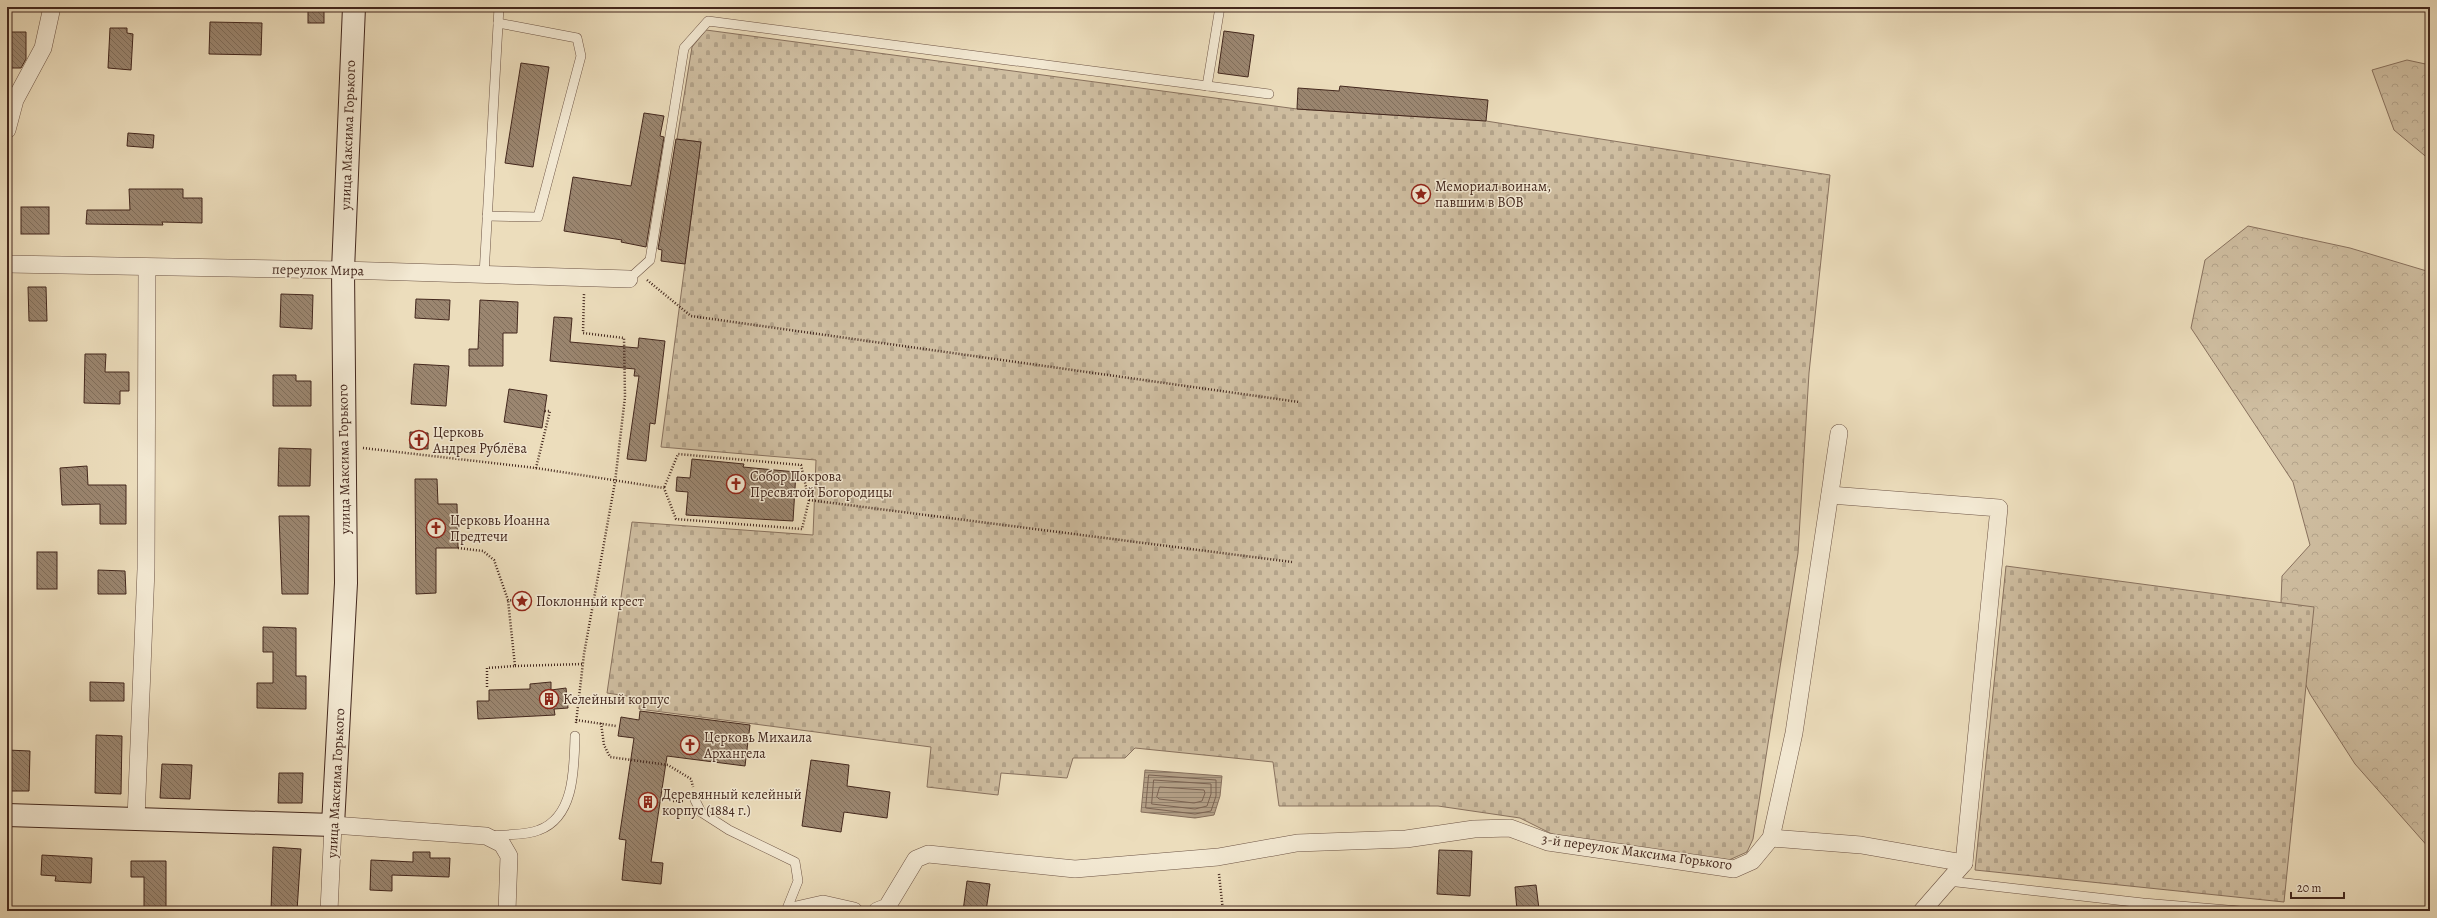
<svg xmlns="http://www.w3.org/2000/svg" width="2437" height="918" viewBox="0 0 2437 918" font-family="Alegreya,serif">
	<defs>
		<pattern id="forest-crowns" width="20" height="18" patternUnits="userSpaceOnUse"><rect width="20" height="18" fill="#cfbea1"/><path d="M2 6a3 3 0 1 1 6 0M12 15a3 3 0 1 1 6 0" fill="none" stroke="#b3a38a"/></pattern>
		<pattern id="cemetery-stones" width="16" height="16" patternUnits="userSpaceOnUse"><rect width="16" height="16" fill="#cfbea1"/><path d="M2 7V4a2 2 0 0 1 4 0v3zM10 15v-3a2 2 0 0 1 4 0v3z" fill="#b3a38a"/></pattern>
		<pattern id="water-rules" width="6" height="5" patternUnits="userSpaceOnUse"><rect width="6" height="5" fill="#b39f86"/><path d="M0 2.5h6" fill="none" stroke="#93826d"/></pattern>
		<pattern id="building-back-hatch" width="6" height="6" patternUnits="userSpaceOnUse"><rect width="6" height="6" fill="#9b8670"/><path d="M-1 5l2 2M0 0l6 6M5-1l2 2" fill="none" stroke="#806e5b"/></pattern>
	</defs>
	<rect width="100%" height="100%" fill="#ecddbc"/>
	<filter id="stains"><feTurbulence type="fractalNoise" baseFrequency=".005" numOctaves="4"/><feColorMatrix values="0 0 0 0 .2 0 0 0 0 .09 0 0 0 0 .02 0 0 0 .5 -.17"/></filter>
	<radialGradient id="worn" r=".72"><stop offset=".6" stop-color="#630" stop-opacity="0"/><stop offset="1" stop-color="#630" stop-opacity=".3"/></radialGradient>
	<!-- forest -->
	<g fill="url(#forest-crowns)" stroke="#89725f">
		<polygon points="2407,60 2430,65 2430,160 2394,130 2372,70"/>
		<polygon points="2248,226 2350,248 2430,272 2430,849 2355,764 2310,694 2280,629 2282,576 2310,545 2293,482 2191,328 2205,260"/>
	</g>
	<!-- cemetery -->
	<g fill="url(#cemetery-stones)" stroke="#89725f">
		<polygon points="706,30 1297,109 1486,121 1830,175 1809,373 1798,553 1753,839 1747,852 1729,860 1560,838 1520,818 1438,806 1279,806 1273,762 1135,748 1125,758 1073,758 1067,778 1001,773 998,795 927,787 931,747 639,709 640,698 607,693 632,522 813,535 816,460 661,447 701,142 677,139 692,47"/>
		<polygon points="2006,566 2314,607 2284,902 1975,870"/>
	</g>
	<!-- water -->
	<polygon fill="url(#water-rules)" stroke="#866f5c" points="1145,770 1222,776 1220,796 1214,815 1195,818 1141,812"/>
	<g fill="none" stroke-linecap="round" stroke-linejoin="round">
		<!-- shore -->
		<g stroke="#7b6352" stroke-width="1">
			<polygon points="1149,775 1216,780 1216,796 1211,811 1195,814 1146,808"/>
			<polygon points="1154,780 1211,784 1211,794 1207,806 1195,809 1152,804"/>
			<polygon points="1160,787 1204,790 1205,793 1202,801 1194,803 1159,799 1157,797"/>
		</g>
	</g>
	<!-- building -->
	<g fill="url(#building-back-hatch)" stroke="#43271d">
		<rect x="308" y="7" width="16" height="16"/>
		<polygon points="210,22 262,23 261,55 209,54"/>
		<polygon points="110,28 127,28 127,33 133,34 131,70 108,68"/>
		<polygon points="1224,31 1254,35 1248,77 1218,73"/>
		<polygon points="7,32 26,32 26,59 21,68 11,68 11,57 7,57"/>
		<polygon points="521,63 549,67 533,167 505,163"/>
		<polygon points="1340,86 1488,100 1486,121 1297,109 1298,88 1339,91"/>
		<polygon points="644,113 664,116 660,136 664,137 646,247 621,242 622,240 564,231 573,177 631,186"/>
		<polygon points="128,133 154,135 153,148 127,146"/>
		<polygon points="676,139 701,142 685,264 661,261 662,250 658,249"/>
		<polygon points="129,189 183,189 183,198 202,198 202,223 162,222 163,225 86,224 87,210 130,210"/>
		<rect x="21" y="207" width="28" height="27"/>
		<polygon points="28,287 46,287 47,321 29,321"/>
		<polygon points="281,294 313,295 312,329 280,327"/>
		<polygon points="416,299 450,300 449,320 415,318"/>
		<polygon points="480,300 518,302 517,333 503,333 503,366 469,366 469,349 478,349"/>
		<polygon points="554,317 572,318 570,342 638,348 639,338 665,341 655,424 650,423 646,461 627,459 639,376 634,376 635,369 550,361"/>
		<polygon points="85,354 106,354 105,372 129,372 129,391 120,391 120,404 84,403"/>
		<polygon points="414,364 449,366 446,406 411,404"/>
		<polygon points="273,375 296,375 296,381 311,381 311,406 273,406"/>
		<polygon points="509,389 547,395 542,428 504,422"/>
		<polygon points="410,432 428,433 428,449 410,448"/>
		<polygon points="279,448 311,449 310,486 278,486"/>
		<polygon points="692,459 744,464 743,467 796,472 793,521 686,515 688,492 676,491 677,477 690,478"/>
		<polygon points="87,466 88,485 126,485 126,524 100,524 100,504 62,505 60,468"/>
		<polygon points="415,479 437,479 438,504 457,504 458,548 436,548 436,593 416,594"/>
		<polygon points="279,516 309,516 308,594 282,594"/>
		<rect x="37" y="552" width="20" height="37"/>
		<polygon points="98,570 125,571 126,594 98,594"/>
		<polygon points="263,627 296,628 296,676 306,676 306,709 257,708 257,683 273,683 273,652 263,652"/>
		<polygon points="90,682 124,683 124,701 90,701"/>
		<polygon points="551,682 551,690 566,688 568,708 554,709 555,715 478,719 477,701 489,701 489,690 530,689 530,684"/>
		<polygon points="640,711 750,725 745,766 667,756 651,862 663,863 661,884 622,880 626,840 619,839 634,738 618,736 621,717 639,720"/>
		<polygon points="96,735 122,736 121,794 95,793"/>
		<polygon points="7,750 30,751 29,791 7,791"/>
		<polygon points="811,760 849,765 847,786 890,792 887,818 844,812 841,832 802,826"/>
		<polygon points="162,764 192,765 190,799 160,798"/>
		<polygon points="279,773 303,773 302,803 278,803"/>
		<polygon points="273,847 301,849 297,911 271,911"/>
		<polygon points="1439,850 1472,851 1470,896 1437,894"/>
		<polygon points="413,852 430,852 430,858 450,858 449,877 392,875 392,891 370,890 371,860 413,862"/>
		<polygon points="42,855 92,858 91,883 55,881 56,876 41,875"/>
		<polygon points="131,861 166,861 166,907 144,907 144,877 131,877"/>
		<polygon points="967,881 990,884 986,911 963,911"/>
		<polygon points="1536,885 1539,909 1517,911 1515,887"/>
	</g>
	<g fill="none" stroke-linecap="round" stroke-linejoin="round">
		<!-- lane casing -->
		<g stroke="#6d5445" stroke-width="10">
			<g id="lane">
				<polyline points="1207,86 1220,7"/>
				<polyline points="487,216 538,217 581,56 577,38 498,23"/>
				<polyline points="484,275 499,7"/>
				<polyline points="629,279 650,260 684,48 708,21 1269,94"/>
				<polyline points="695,800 701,812 729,830 795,862 798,881 786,911"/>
				<path d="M490 836C505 834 525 836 539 830 575 817 574 767 575 736"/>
				<polyline points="1948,881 2143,903 2240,911"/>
			</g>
		</g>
		<!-- street casing -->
		<g stroke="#6d5445" stroke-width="18">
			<g id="street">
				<polyline points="7,130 15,100 43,48 52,7"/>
				<polyline points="7,264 343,270 629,279"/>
				<polyline points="1830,495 1999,508 1964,863 1922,911"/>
				<polyline points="136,819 146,569 147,267"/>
				<polyline points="1771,838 1861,845 1964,863"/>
				<polyline points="329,911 333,825 486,836 502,844 509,856 507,911"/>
				<polyline points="792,911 823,904 854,911"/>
				<polyline points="877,911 887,907 916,859 928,854 1075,869 1218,857 1297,843 1406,839 1474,829 1510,828 1548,842 1734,869 1752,861 1771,838 1794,733 1839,433"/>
			</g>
		</g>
		<!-- secondary casing -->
		<g stroke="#43271d" stroke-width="24">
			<polyline id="secondary" points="7,815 333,825 346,583 343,270 354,7"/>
		</g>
		<!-- path -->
		<g stroke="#43271d" stroke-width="2.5" stroke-dasharray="1 2" stroke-linecap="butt">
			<polyline points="647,280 691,316 1299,402"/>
			<polyline points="363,448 536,468 550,411 545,411"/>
			<polyline points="536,468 664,488 676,519 802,529 809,500 801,465 678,454 664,488"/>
			<polyline points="809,500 1292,562"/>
			<polyline points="458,548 483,551 494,560 508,600 522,601"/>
			<polyline points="515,666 583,664"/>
			<polyline points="487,687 487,668 515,666 508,600"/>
			<polyline points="576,720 616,726"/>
			<polyline points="576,723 584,654 615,482 625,397 624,338 583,333 584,294"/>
			<polyline points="601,723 604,745 610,757 668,765 691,779 693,787"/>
			<polyline points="673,801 683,801"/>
			<polyline points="1219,874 1223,911"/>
		</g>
		<!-- lane -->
		<use href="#lane" stroke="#f3e9d3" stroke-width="9"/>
		<!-- street -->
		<use href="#street" stroke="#f3e9d3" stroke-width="17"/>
		<!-- secondary -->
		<use href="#secondary" stroke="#f3e9d3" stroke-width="22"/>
	</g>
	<!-- icons -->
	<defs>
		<g id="sight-ring" transform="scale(1)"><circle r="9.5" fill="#f3e9d3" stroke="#8f2418" stroke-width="1.5"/><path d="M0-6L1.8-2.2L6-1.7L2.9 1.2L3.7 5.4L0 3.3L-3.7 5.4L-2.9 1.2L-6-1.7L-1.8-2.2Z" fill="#8f2418"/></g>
		<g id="church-ring" transform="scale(1)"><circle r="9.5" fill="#f3e9d3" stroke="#8f2418" stroke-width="1.5"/><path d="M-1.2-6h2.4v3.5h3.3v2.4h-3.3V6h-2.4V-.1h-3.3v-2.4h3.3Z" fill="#8f2418"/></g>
		<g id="building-ring" transform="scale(1)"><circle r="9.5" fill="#f3e9d3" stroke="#8f2418" stroke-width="1.5"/><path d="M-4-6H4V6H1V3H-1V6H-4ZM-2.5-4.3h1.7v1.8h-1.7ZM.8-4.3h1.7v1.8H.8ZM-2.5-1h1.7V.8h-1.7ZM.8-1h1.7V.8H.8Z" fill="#8f2418"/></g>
	</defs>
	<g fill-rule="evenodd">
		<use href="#sight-ring" x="1421" y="194"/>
		<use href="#church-ring" x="419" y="440"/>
		<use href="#church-ring" x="736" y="484"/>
		<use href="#church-ring" x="436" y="528"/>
		<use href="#sight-ring" x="522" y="601"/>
		<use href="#building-ring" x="549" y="699"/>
		<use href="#church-ring" x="690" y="745"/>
		<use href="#building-ring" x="648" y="802"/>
	</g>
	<g text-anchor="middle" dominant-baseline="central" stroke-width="3" stroke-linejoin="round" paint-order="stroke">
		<!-- street labels -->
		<g font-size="14" fill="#43271d" stroke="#f3e9d3">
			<text transform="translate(348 135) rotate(-88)">улица Максима Горького</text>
			<text transform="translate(318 270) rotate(1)">переулок Мира</text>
			<text transform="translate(344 459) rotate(-91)">улица Максима Горького</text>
			<text transform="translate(336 783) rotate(-87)">улица Максима Горького</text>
			<text transform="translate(1637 852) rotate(8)">3-й переулок Максима Горького</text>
		</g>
		<!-- poi labels -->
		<g font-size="14" fill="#43271d" stroke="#f3e9d3" text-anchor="start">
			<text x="1435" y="186">Мемориал воинам,<tspan x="1435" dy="16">павшим в ВОВ</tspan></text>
			<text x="433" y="432">Церковь<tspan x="433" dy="16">Андрея Рублёва</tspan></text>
			<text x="750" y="476">Собор Покрова<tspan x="750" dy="16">Пресвятой Богородицы</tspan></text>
			<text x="450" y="520">Церковь Иоанна<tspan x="450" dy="16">Предтечи</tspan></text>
			<text x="536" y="601">Поклонный крест</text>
			<text x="563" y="699">Келейный корпус</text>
			<text x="704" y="737">Церковь Михаила<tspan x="704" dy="16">Архангела</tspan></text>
			<text x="662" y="794">Деревянный келейный<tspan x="662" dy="16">корпус (1884 г.)</tspan></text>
		</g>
	</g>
	<!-- margin -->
	<rect width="2437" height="918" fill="none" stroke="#ecddbc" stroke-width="24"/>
	<rect x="8" y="8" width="2421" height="902" fill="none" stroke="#43271d" stroke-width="2"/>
	<rect x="12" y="12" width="2413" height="894" fill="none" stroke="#43271d"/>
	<!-- scale -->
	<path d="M2291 892v6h53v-6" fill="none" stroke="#43271d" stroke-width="2"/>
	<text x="2297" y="892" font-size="12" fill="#43271d" stroke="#f3e9d3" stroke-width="3" paint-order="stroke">20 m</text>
	<rect width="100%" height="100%" filter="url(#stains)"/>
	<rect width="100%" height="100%" fill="url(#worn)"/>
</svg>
